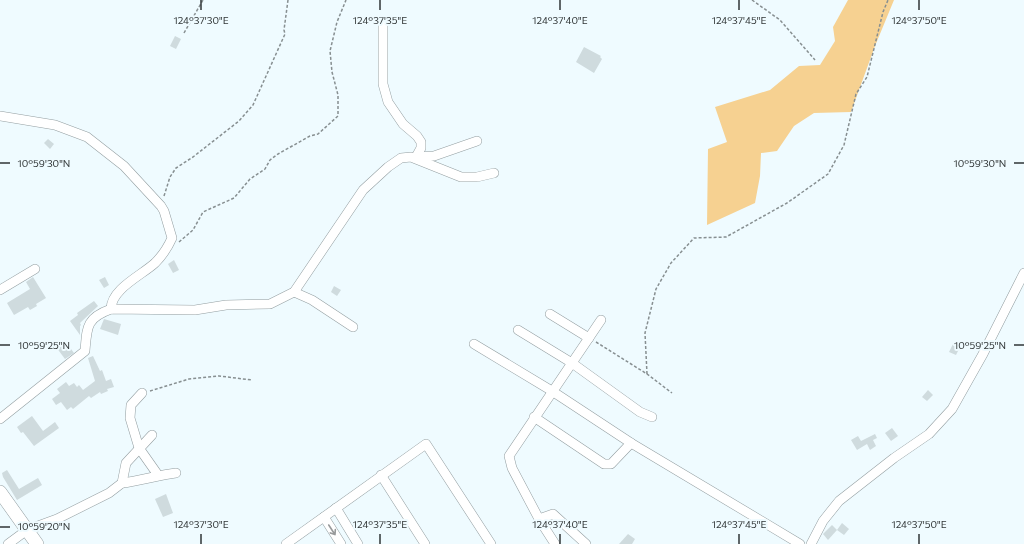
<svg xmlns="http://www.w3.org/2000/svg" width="1024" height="544" viewBox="0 0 1024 544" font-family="Commissioner,sans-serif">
	<rect width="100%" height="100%" fill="#effbff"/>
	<!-- green -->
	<polygon fill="#f6d191" points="848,0 894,0 875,46 851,112 814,113 794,126 777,151 761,153 760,176 755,203 707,225 708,149 727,142 715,107 770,90 799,66 820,65 835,41 833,27"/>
	<!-- building -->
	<g fill="#cfdbde">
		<polygon points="175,36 181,39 176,49 170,46"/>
		<polygon points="584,47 601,56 600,57 602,59 594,73 576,62"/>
		<polygon points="48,139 54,144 50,149 44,143"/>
		<polygon points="174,260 179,270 173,273 168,264"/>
		<polygon points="33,277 46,298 36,304 37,306 30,310 28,307 14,315 7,303 30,289 26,282"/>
		<polygon points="105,277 109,285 104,288 99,280"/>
		<polygon points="334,286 341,290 337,296 331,292"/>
		<polygon points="94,301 98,306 80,323 81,325 80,326 80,335 70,321 78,315 77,313"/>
		<polygon points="104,319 121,324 118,335 100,329"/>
		<polygon points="65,341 74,353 65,359 56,347"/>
		<polygon points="954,342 961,345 956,355 949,352"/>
		<polygon points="93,356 100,371 102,370 106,381 111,379 114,387 107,389 108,391 101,394 100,392 91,398 89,396 73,409 71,407 67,410 61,402 56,405 52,399 60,393 57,389 66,382 69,386 74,383 77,387 79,385 83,390 95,381 88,358"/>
		<polygon points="928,390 933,395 927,401 922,397"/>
		<polygon points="32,416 43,431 55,422 59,428 34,446 23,432 21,433 17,427"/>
		<polygon points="892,428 898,436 891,441 885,433"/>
		<polygon points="875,434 877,438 873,440 876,446 870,450 867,444 857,450 851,440 858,436 861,441"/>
		<polygon points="7,470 19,489 38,478 42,485 17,500 3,477 2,473"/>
		<polygon points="166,494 173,513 163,517 155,499"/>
		<polygon points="842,523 849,529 844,535 837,530"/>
		<polygon points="832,525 837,530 828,540 823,534"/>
		<polygon points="628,534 635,539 632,544 619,544"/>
	</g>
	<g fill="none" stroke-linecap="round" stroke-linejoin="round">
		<!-- minor casing -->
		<g stroke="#939ea1" stroke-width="10">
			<g id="minor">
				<polyline points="383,21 383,84 388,102 403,124 417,136 421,142 421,148 416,157"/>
				<path d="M0 116 55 125 87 137 124 166 161 206 164 211 172 238C168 247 162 256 155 263 142 275 111 289 111 309"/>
				<polyline points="415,157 434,156 477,141"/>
				<polyline points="0,290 35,269"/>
				<polyline points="294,292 312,300 353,327"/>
				<polyline points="550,314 589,338"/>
				<polyline points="518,330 572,363 640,412 652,417"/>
				<polyline points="474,344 552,391 631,443 800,544"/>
				<polyline points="142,393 131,405 130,418 139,448 158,475"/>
				<polyline points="534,417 604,464 611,464 631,443"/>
				<path d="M0 419 85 351C87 327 86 318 111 309L195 310 226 305 270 304 294 292 363 190 388 167 401 158 411 157 461 177H477L494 173"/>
				<polyline points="381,475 425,544"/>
				<path d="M122 483C140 481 158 475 176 473"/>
				<polyline points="336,508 358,544"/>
				<polyline points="324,517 341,544"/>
				<polyline points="539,519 553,514 586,544"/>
				<polyline points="8,544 27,530 57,519 109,493 122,483 126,463 152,435"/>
				<polyline points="286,544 426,444 491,544"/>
				<polyline points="555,544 539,519 512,468 509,456 601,320"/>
				<polyline points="811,544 823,521 839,501 894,458 929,434 952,409 983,354 1024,273"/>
			</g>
		</g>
		<!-- highway casing -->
		<g stroke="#939ea1" stroke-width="14">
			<polyline id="highway" points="0,492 37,544"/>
		</g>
		<!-- path -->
		<g stroke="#878f91" stroke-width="1.5" stroke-dasharray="3 2" stroke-linecap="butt">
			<polyline points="752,0 780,20 815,60"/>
			<polyline points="184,33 203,0"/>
			<polyline points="164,196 170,177 176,168 193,157 239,121 253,105 285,34 284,30 288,0"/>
			<polyline points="179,242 193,230 203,212 234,198 250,179 265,169 270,160 278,154 310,136 318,134 338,116 338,95 332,72 330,51 337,22 346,0"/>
			<polyline points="596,342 647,374 672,393"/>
			<polyline points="647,374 645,333 656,289 671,263 694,238 726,237 787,203 828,174 844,145 856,94 867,77 883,12 888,0"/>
			<polyline points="150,391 189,379 219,376 252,380"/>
		</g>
		<!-- minor -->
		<use href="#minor" stroke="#fff" stroke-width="9"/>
		<!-- highway -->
		<use href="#highway" stroke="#fff" stroke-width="13"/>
	</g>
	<!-- one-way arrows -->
	<defs><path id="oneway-shaft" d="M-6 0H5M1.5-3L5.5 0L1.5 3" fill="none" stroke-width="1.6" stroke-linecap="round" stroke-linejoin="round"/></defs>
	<use stroke="#989a9b" href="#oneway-shaft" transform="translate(332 530) rotate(57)"/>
	<!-- ticks -->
	<path fill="none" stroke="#313637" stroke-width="1.5" d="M201 0V10M380 0V10M560 0V10M739 0V10M919 0V10M0 163H10M1014 163H1024M0 345H10M1014 345H1024M0 527H10M201 534V544M380 534V544M560 534V544M739 534V544M919 534V544"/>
	<g font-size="10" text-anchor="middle" fill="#313637" stroke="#effbff" stroke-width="4" stroke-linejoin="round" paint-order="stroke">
		<text x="201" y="24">124°37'30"E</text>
		<text x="380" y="24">124°37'35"E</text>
		<text x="560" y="24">124°37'40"E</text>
		<text x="739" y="24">124°37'45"E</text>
		<text x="919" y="24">124°37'50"E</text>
		<text x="44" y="167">10°59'30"N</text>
		<text x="980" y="167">10°59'30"N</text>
		<text x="44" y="349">10°59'25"N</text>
		<text x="980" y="349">10°59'25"N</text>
		<text x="201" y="528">124°37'30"E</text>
		<text x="380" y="528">124°37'35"E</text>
		<text x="560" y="528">124°37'40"E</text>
		<text x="739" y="528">124°37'45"E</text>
		<text x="919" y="528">124°37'50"E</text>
		<text x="44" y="530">10°59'20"N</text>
	</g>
</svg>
